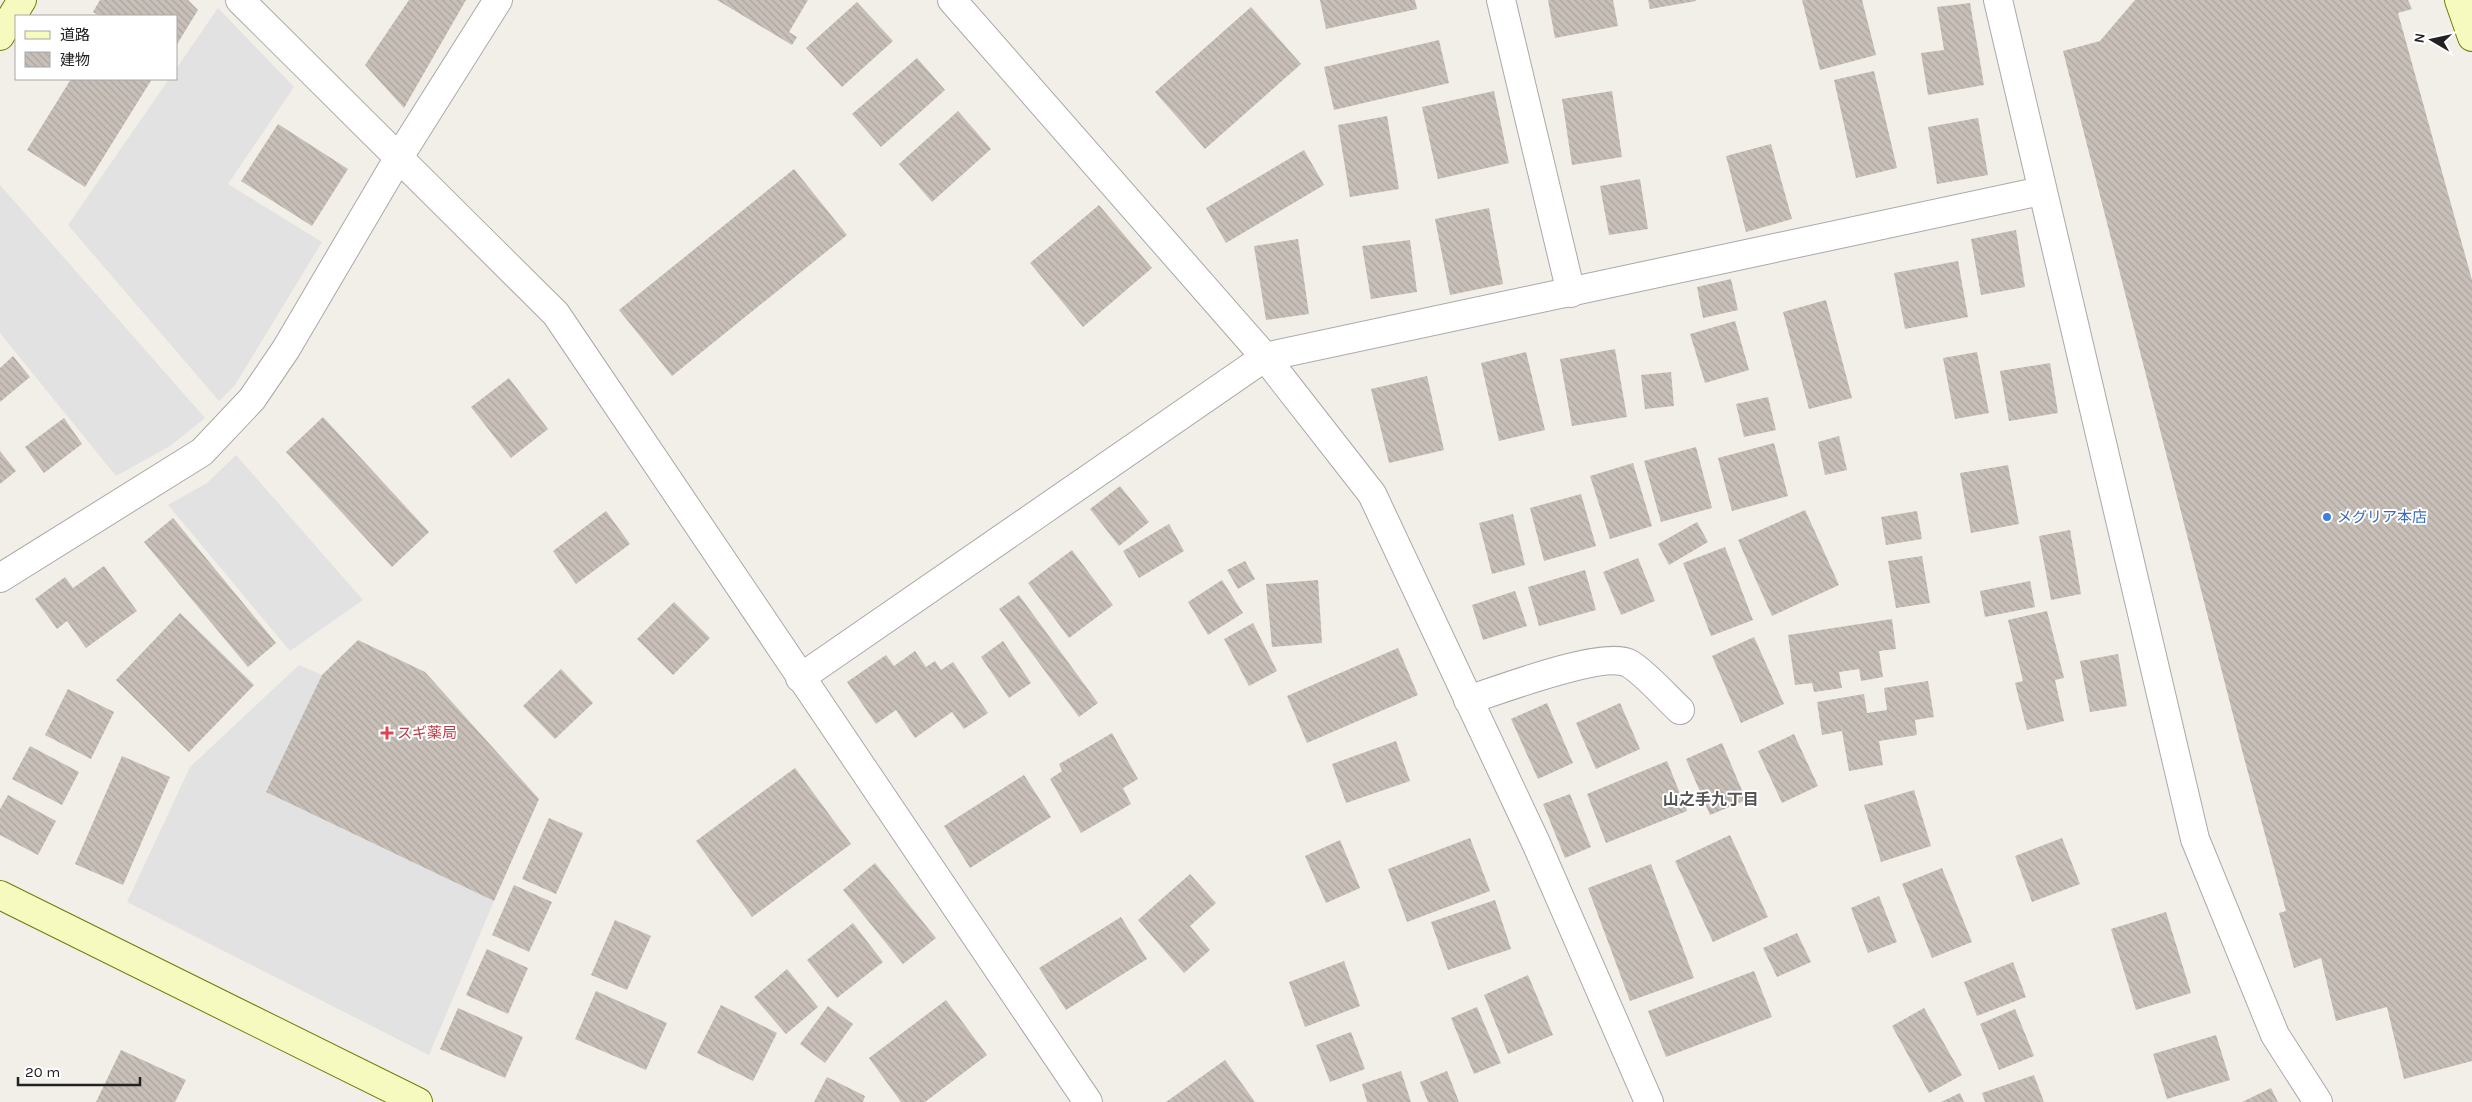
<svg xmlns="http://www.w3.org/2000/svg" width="2472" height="1102" viewBox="0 0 2472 1102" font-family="Karla,'Noto Sans JP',sans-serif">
	<defs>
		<pattern id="building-back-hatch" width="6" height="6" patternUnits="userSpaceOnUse" patternTransform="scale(1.25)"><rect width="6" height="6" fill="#c7bfb8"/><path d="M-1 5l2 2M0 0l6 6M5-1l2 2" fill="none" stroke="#aba49e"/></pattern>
	</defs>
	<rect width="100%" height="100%" fill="#f2efe9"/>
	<!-- parking -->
	<g fill="#e2e2e2">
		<polygon points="218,8 294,87 228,184 322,242 235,385 219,401 68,225 169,79 176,79 176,69"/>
		<polygon points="0,185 205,418 170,446 116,476 0,333"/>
		<polygon points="236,455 363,600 290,651 168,505 207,483"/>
		<polygon points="299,665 322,675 266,792 494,901 429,1055 127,902 190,767"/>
	</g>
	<!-- building -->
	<g fill="url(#building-back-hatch)">
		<polygon points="100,0 188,0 198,10 176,46 176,16 100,16 93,12"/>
		<polygon points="409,0 466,0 404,108 365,65"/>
		<polygon points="717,0 808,0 789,32 797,37 792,45"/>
		<polygon points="1320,0 1415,0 1417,9 1326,29"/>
		<polygon points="1548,0 1613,0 1618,26 1555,38"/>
		<polygon points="1648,0 1695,0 1696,1 1650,9"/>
		<polygon points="1802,0 1862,0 1876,55 1820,70"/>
		<polygon points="2135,0 2408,0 2412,9 2398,13 2472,280 2472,1061 2404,1079 2387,1007 2336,1021 2321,958 2294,968 2279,913 2286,911 2243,754 2063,51 2100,41"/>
		<polygon points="857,2 893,41 842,87 806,48"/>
		<polygon points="1970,3 1984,85 1928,95 1921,53 1944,50 1937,7"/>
		<polygon points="1251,7 1301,64 1205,149 1155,92"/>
		<polygon points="1439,40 1449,83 1334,110 1324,67"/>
		<polygon points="917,58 945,90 881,147 852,114"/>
		<polygon points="1874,71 1897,168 1856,178 1834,80"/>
		<polygon points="71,79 152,79 85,187 27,150"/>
		<polygon points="1494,91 1509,163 1438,179 1422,107"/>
		<polygon points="1612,91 1622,157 1572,165 1562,99"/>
		<polygon points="958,111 991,149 932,202 899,164"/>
		<polygon points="1387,116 1399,189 1350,197 1338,125"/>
		<polygon points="1978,118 1988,175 1937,184 1928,127"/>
		<polygon points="278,124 348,169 312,226 241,181"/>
		<polygon points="1771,144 1792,219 1746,232 1726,156"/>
		<polygon points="1304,150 1324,185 1226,243 1206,208"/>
		<polygon points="794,169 847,235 672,376 619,310"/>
		<polygon points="1640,179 1648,229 1609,235 1600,186"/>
		<polygon points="1099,205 1152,268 1083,327 1030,263"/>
		<polygon points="1489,208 1503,284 1450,295 1435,219"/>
		<polygon points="2016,230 2025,287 1981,295 1971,239"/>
		<polygon points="1298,239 1309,314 1266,320 1254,246"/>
		<polygon points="1410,240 1417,292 1371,299 1362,246"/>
		<polygon points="1958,261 1968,317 1905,329 1894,273"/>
		<polygon points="1731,279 1738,310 1703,318 1697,287"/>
		<polygon points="1826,300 1852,398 1809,409 1783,312"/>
		<polygon points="1735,321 1749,370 1705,383 1690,334"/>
		<polygon points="1615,349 1627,417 1572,426 1560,359"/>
		<polygon points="1526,352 1545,430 1499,441 1481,363"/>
		<polygon points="1977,352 1989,413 1955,419 1943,358"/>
		<polygon points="13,356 30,377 0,402 0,368"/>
		<polygon points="2050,363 2058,413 2009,421 2000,371"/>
		<polygon points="1671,372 1674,406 1645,409 1641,375"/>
		<polygon points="1427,376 1444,450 1389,463 1371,389"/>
		<polygon points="509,378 548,429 511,458 471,407"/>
		<polygon points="1768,397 1776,430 1744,437 1736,404"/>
		<polygon points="323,417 429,532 392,567 286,452"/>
		<polygon points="64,418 82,444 44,473 25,447"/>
		<polygon points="1839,436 1847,470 1825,475 1818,442"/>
		<polygon points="1774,443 1788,496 1732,511 1718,458"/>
		<polygon points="1696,447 1712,508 1661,522 1644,461"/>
		<polygon points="0,451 16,471 0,484"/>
		<polygon points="1633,463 1652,526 1610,539 1590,476"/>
		<polygon points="2008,465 2019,524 1971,533 1960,473"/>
		<polygon points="1120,486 1149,522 1119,546 1090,509"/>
		<polygon points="1581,494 1596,546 1544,561 1530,508"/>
		<polygon points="1805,510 1839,585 1772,616 1738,540"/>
		<polygon points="606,511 630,544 576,584 553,551"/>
		<polygon points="1917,511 1922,539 1886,545 1881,517"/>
		<polygon points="1513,514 1525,565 1492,574 1479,523"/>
		<polygon points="173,518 276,643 248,667 144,542"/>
		<polygon points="1697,522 1708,542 1669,565 1658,544"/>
		<polygon points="1169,524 1184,551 1139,578 1123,551"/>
		<polygon points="2070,530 2081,594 2051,600 2039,536"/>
		<polygon points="1725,547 1753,620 1711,636 1683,563"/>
		<polygon points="1072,550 1113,605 1069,638 1028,583"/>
		<polygon points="1922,556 1930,603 1896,608 1888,561"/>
		<polygon points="1638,558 1655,601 1621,615 1603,572"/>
		<polygon points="1245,561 1255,579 1238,589 1227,570"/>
		<polygon points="104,566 137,611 86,648 67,621 57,629 35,599 65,577 73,588"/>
		<polygon points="1585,570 1596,610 1539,626 1528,587"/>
		<polygon points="1222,580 1243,613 1208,635 1188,602"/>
		<polygon points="1318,580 1322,643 1272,647 1266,584"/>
		<polygon points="2030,581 2035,607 1985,617 1980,591"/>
		<polygon points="1515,591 1527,626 1483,640 1472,605"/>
		<polygon points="1019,595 1098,703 1079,717 999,609"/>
		<polygon points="674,602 710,638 673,675 637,639"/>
		<polygon points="2047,611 2064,678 2055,680 2064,721 2027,730 2015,683 2023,681 2008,620"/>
		<polygon points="180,613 254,685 189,752 116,680"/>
		<polygon points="1892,619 1896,649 1879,651 1883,677 1861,681 1859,669 1839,672 1842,688 1814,692 1812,683 1795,685 1788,635"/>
		<polygon points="1253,623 1277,671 1249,686 1224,639"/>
		<polygon points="1754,637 1784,704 1741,723 1712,656"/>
		<polygon points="358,640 425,672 539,799 494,901 266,792 322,675"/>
		<polygon points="1003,641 1031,683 1009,698 981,657"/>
		<polygon points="1398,648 1418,695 1307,743 1287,696"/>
		<polygon points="915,651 926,667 935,661 941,670 953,662 988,713 964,729 952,712 915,738 896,710 876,724 847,682 886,655 894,666"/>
		<polygon points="2118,654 2127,706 2090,712 2080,661"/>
		<polygon points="561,669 593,703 555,739 523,706"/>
		<polygon points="1928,681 1934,717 1915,720 1917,735 1879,741 1883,765 1849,771 1842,731 1822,735 1817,702 1864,694 1867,713 1887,710 1884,688"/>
		<polygon points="68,689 114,712 91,759 45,735"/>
		<polygon points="1547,703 1573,763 1538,779 1511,719"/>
		<polygon points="1620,703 1640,749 1596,769 1576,723"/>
		<polygon points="1112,733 1138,779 1123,788 1131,804 1081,833 1050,779 1062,771 1059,764"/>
		<polygon points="1794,734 1818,786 1782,803 1758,751"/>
		<polygon points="1396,741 1410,781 1346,803 1332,764"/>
		<polygon points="1722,743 1746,800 1710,815 1686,759"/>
		<polygon points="30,746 79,772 62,805 12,779"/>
		<polygon points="122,756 170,777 123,885 75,864"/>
		<polygon points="1667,761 1687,811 1606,843 1587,794"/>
		<polygon points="795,768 851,844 752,917 696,841"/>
		<polygon points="1024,775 1051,817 970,868 944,826"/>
		<polygon points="1914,790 1931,846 1881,862 1864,805"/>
		<polygon points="1570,794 1591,847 1565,858 1543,804"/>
		<polygon points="8,795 56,821 38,855 0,835 0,809"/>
		<polygon points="549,818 583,833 556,894 522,879"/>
		<polygon points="1730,835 1768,917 1713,942 1675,861"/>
		<polygon points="1470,838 1490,891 1407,922 1388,869"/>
		<polygon points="2062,838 2080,884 2032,902 2015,856"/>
		<polygon points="1340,840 1360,888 1326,903 1305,856"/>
		<polygon points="875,863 936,938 903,964 843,890"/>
		<polygon points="1651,864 1694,978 1630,1001 1588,888"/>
		<polygon points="1942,868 1972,942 1932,958 1902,884"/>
		<polygon points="1190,874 1216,903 1190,926 1210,950 1184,973 1138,920"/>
		<polygon points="514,885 552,902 529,952 492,935"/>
		<polygon points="1879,896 1897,942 1868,953 1851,908"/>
		<polygon points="1495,900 1511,949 1448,970 1431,922"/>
		<polygon points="2166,912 2191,993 2136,1010 2111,929"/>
		<polygon points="1121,917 1147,959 1066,1010 1039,968"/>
		<polygon points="615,920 651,936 627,990 591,975"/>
		<polygon points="853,923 883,962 837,998 807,960"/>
		<polygon points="1797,933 1811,962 1777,977 1763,948"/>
		<polygon points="487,949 528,968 508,1014 466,995"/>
		<polygon points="1344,961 1360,1006 1305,1027 1289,982"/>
		<polygon points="2013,962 2026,997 1977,1016 1964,982"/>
		<polygon points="787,969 818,1007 786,1034 754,997"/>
		<polygon points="1754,971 1772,1017 1666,1057 1648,1011"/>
		<polygon points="1528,975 1553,1035 1508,1054 1484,995"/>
		<polygon points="596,991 667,1023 646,1070 575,1039"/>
		<polygon points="946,1000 987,1055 925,1102 901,1102 869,1058"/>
		<polygon points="721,1005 777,1033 753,1081 697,1053"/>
		<polygon points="828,1006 853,1024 825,1063 800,1044"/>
		<polygon points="1477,1007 1501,1063 1474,1074 1451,1018"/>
		<polygon points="458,1008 523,1037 505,1078 440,1049"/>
		<polygon points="1924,1008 1962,1075 1929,1093 1892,1026"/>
		<polygon points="2015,1009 2034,1056 1999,1070 1980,1024"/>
		<polygon points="1351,1032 1365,1069 1330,1082 1316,1045"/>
		<polygon points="2216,1035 2230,1080 2167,1099 2153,1054"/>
		<polygon points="121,1050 186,1080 175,1102 96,1102"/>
		<polygon points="1225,1060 1255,1102 1166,1102"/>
		<polygon points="1401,1071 1411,1102 1367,1102 1362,1084"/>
		<polygon points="1447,1071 1459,1102 1428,1102 1420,1082"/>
		<polygon points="2034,1075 2044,1102 1985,1102 1982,1093"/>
		<polygon points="827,1077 865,1096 863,1102 814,1102"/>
		<polygon points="2271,1088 2278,1102 2242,1102"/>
		<polygon points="1960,1093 1964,1102 1941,1102"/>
	</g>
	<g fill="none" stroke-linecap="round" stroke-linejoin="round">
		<!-- street casing -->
		<g stroke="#a9a9a9" stroke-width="30">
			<g id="street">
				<polyline points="240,0 556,314 1088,1102"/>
				<polyline points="952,0 1265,357 1372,494 1536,843 1649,1102"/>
				<polyline points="1501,0 1571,293"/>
				<polyline points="1998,0 2195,839 2275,1035 2318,1102"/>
				<polyline points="0,578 202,452 252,399 286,349 399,157 498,0"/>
				<polyline points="800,678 1265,357 2041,191"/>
				<path d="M1468 700C1497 691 1605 649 1630 664 1645 673 1666 697 1680 710"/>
			</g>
		</g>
		<!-- secondary casing -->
		<g stroke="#707d05" stroke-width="30">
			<g id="secondary">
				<polyline points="2459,0 2472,37"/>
				<polyline points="0,36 22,0"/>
				<polyline points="0,895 418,1102"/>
			</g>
		</g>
		<!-- street -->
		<use href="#street" stroke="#fff" stroke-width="28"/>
		<!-- secondary -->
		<use href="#secondary" stroke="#f7fabf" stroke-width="28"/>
	</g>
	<!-- markers -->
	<circle fill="#3f7fe0" stroke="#fff" stroke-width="2" cx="2327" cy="517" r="5"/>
	<path fill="#e0444e" stroke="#fff" stroke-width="2" d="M384.5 725.5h5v5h5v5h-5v5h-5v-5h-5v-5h5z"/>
	<g text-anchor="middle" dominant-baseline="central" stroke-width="4" stroke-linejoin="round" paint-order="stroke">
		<!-- shop labels -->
		<g font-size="15" fill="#366cbe" stroke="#fff" text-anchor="start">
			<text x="2337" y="517">メグリア本店</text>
		</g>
		<!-- health labels -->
		<g font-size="15" fill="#be3a42" stroke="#fff" text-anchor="start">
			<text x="397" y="733">スギ薬局</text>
		</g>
		<!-- neighbourhood labels -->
		<g font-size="16" font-weight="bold" fill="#555" stroke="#fff">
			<text x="1711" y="799">山之手九丁目</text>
		</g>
	</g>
	<!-- legend -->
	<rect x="15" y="15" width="162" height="65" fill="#ffffff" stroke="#a7a7a7"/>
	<rect x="25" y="31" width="25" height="8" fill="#f7fabf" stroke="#a7a7a7"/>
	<text x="60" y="40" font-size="15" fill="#222222">道路</text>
	<rect x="25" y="52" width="25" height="15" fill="url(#building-back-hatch)" stroke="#a7a7a7"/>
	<text x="60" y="65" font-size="15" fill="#222222">建物</text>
	<!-- north arrow -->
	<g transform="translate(2432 40) rotate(279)" stroke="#ffffff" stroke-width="4" paint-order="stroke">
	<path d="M0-4L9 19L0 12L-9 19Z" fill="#222222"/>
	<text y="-8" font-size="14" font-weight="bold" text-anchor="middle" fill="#222222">N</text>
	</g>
	<!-- scale -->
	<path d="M18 1077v8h122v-8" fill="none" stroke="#222222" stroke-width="2.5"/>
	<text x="25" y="1077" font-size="15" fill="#222222" stroke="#ffffff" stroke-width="4" paint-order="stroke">20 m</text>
</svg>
